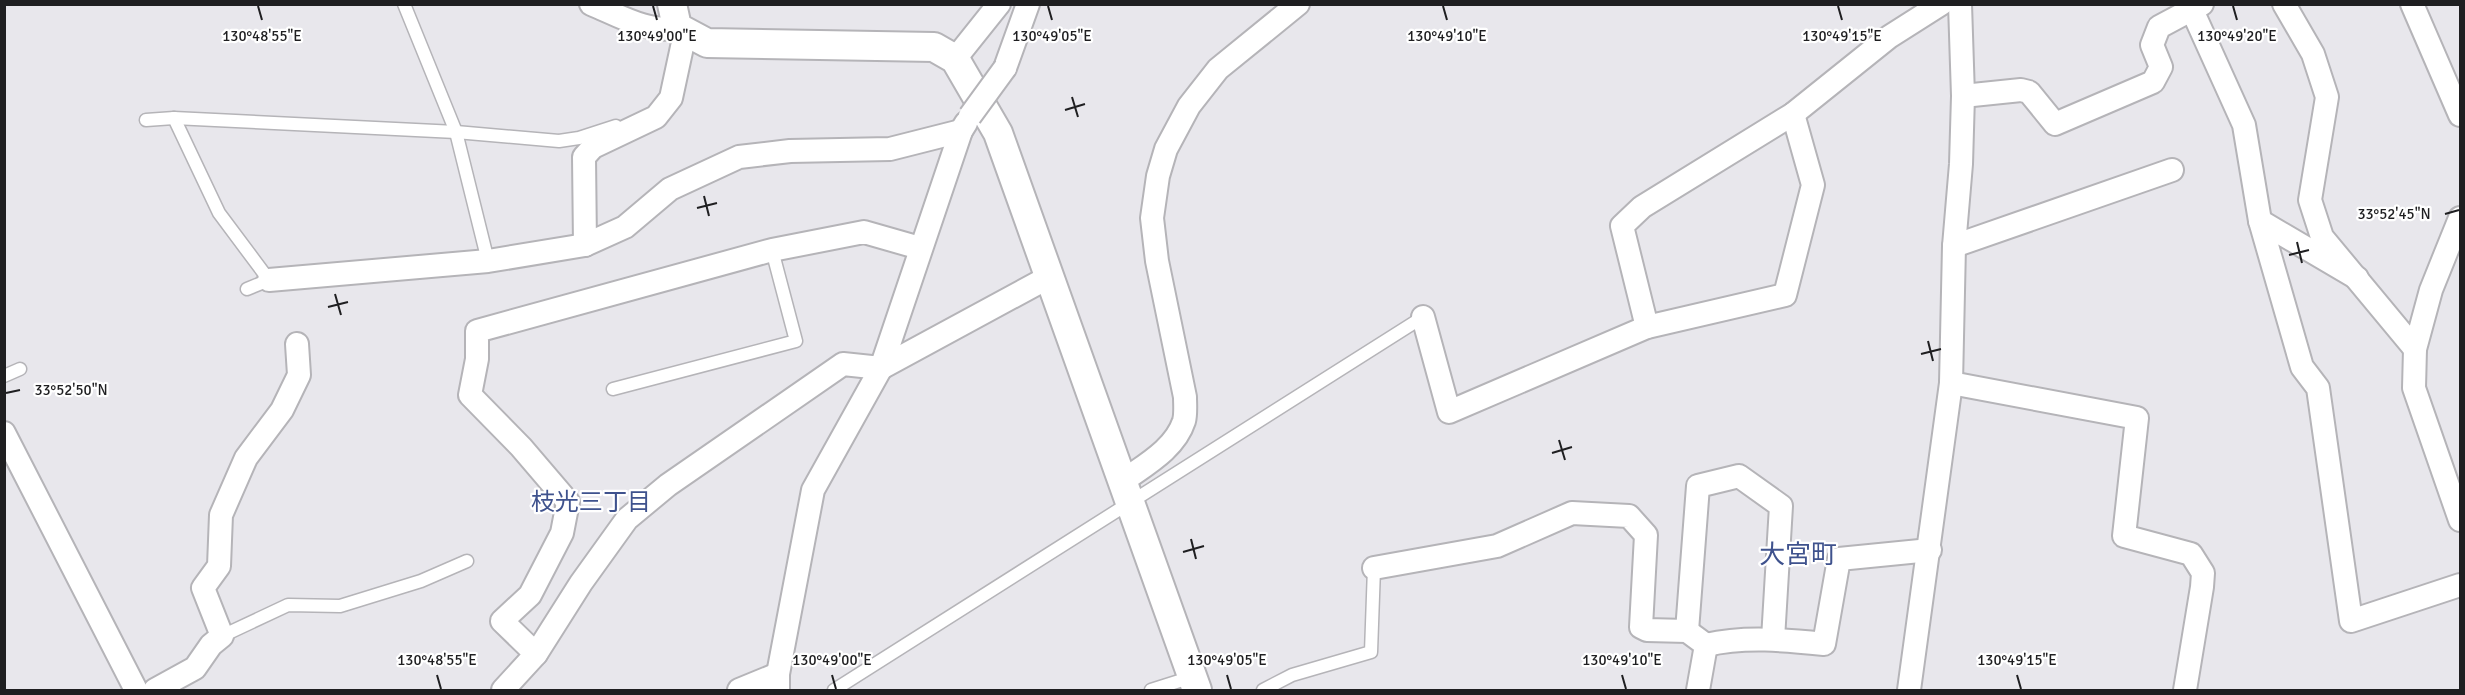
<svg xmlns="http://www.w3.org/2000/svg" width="2465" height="695" viewBox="0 0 2465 695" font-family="Signika,'Noto Sans JP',sans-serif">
	<rect width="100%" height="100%" fill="#e8e7ec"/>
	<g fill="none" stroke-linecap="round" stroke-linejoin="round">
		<!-- service casing -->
		<g stroke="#b5b4b8" stroke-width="15">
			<g id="service">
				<polyline points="404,4 456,132 488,261"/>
				<polyline points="174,118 219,213 269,280 247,289"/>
				<polyline points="146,120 174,118 456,132 559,141 579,138 616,126"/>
				<polyline points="4,376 20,369"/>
				<polyline points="613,389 796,341 772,250"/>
				<polyline points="222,636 288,605 340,606 421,581 467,561"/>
				<polyline points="834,690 1423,317"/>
				<polyline points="1151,690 1192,677"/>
				<polyline points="1263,690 1292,675 1371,652 1374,568"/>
			</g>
		</g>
		<!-- minor casing -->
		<g stroke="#b5b4b8" stroke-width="26">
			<g id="minor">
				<path d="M591 4C616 14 651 35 677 27"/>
				<polyline points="2284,4 2313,54 2327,97 2310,200 2322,237 2415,349"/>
				<polyline points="2412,4 2460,115"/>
				<polyline points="2192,10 2244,125 2260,221"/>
				<polyline points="955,59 999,4"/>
				<polyline points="1005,68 1028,4"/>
				<polyline points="1963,96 2021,90 2029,92 2055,124 2153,82 2161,67 2152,45 2159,27 2202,4"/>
				<polyline points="2460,218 2431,290 2415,349 2414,388 2460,520"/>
				<polyline points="585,245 584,157 593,147 656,117 671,98 685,33"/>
				<polyline points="1954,246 2172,170"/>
				<polyline points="2357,278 2260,221 2302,367 2318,388 2351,621 2460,585"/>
				<polyline points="269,280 488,261 585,245 625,227 670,189 739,157 790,151 890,149 961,131"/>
				<polyline points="1423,317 1449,412 1647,327 1785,295 1813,185 1793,114"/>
				<polyline points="1647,327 1622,226 1642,207 1793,114 1889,37 1941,4"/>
				<polyline points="1951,383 2137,418 2124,536 2191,554 2203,573 2202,587 2185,690"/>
				<polyline points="4,433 136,690"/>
				<path d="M1123 481C1145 465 1175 449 1184 421 1186 414 1185 404 1185 397L1157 261 1152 218 1158 176 1166 149 1189 106 1218 69 1298 4"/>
				<path d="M1374 568 1497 546 1572 513 1629 516 1646 535 1641 627 1647 630 1687 631 1706 645C1745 636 1785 640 1824 644L1839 559 1930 550"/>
				<polyline points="1687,631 1698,486 1739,476 1781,506 1773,639"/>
				<polyline points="536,654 502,621 530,595 562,533 568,502 521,447 470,395 477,359 477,331 772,250 864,232 920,248"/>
				<polyline points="155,690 195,668 211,645 222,636 203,588 219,566 221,515 246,458 282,410 299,375 297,344"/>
				<polyline points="503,690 536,654 581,583 627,519 668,485 843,364 881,368 1049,277"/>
				<polyline points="739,690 778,674"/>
				<polyline points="778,690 778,674 813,490 881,368 961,131 966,123"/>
				<polyline points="1698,690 1706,645"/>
				<polyline points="1909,690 1951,383 1954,246 1961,164 1963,96 1960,4"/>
			</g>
		</g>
		<!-- tertiary casing -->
		<g stroke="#b5b4b8" stroke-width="32">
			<polyline id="tertiary" points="672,4 677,27 707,43 934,47 955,59 998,133 1197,690"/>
		</g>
		<!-- service -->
		<use href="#service" stroke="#fff" stroke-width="12"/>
		<!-- minor -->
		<use href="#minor" stroke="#fff" stroke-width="22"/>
		<!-- tertiary -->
		<use href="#tertiary" stroke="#fff" stroke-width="28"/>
		<!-- minor-bridge casing -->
		<g stroke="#b5b4b8" stroke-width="26" stroke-linecap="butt">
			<polyline id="minor-bridge" points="970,116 1005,68"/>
		</g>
		<!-- minor-bridge -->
		<use href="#minor-bridge" stroke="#fff" stroke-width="22"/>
	</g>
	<!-- ticks -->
	<path fill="none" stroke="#1f1f21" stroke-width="2" d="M258 6 262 20M653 6 657 20M1048 6 1052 20M1443 6 1447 20M1838 6 1842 20M2233 6 2237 20M1072 97 1078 117M1065 110 1085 104M704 196 709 216M697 208 717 203M2445 214 2459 210M2297 242 2302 263M2289 255 2309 250M335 294 341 315M328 307 348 302M1928 341 1933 361M1921 354 1941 349M6 393 20 390M1559 440 1565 460M1552 453 1572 447M1191 539 1196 559M1183 552 1204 546M437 675 441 689M832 675 836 689M1227 675 1231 689M1622 675 1626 689M2017 675 2021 689"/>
	<g text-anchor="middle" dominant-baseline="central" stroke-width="4.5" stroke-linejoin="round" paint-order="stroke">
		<!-- neighbourhood labels -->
		<g font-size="24" fill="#3f528d" stroke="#fff">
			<text x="591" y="502">枝光三丁目</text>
		</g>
		<!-- quarter labels -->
		<g font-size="26" fill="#3f528d" stroke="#fff">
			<text x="1798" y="555">大宮町</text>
		</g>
	</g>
	<g font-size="15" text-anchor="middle" fill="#1f1f21" stroke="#fff" stroke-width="4.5" stroke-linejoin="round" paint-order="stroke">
		<text x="262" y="41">130°48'55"E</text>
		<text x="657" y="41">130°49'00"E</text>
		<text x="1052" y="41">130°49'05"E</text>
		<text x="1447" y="41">130°49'10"E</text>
		<text x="1842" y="41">130°49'15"E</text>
		<text x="2237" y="41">130°49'20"E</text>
		<text x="2394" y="219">33°52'45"N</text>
		<text x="71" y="395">33°52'50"N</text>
		<text x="437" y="665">130°48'55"E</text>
		<text x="832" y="665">130°49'00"E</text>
		<text x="1227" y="665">130°49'05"E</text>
		<text x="1622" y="665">130°49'10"E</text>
		<text x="2017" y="665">130°49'15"E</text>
	</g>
	<!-- border -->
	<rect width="2465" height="695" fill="none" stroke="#1f1f21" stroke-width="12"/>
</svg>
